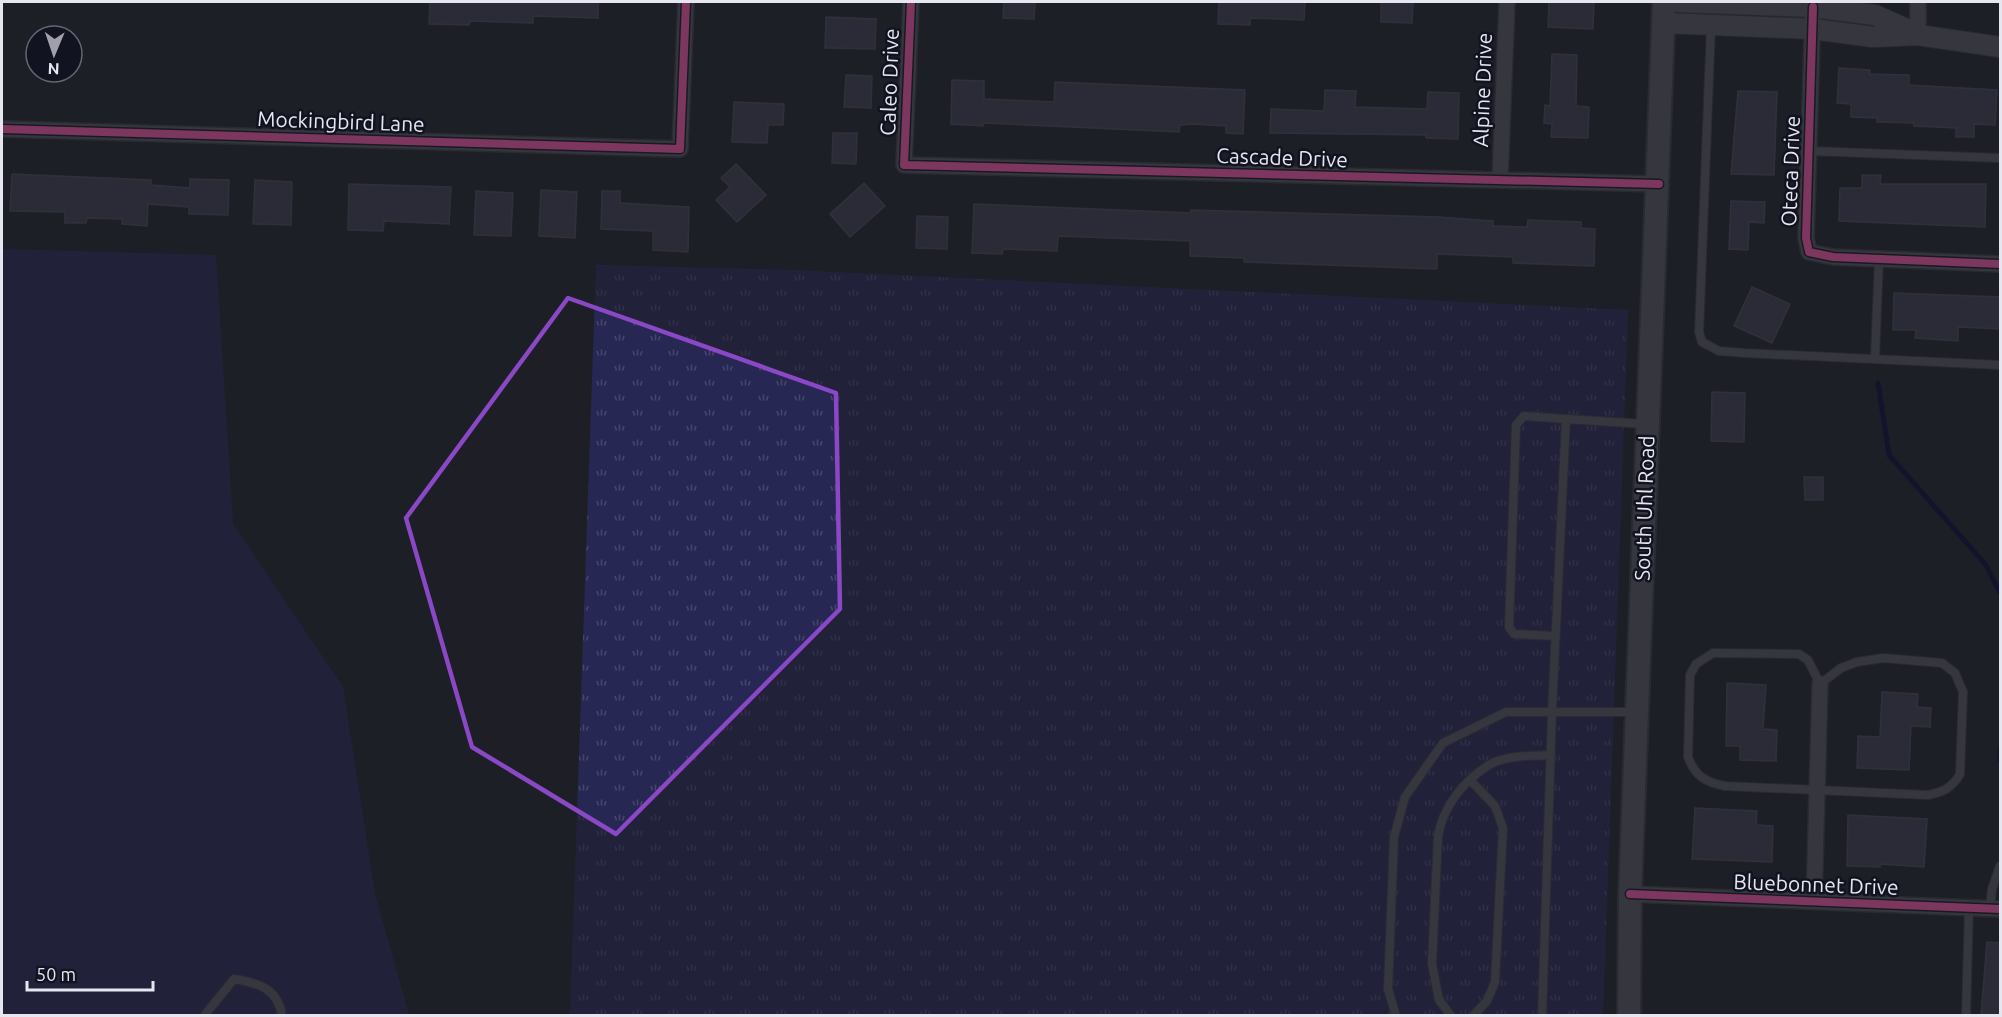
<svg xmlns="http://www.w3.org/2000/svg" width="2002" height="1017" viewBox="0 0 2002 1017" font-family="Ubuntu,sans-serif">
	<defs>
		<pattern id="park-tufts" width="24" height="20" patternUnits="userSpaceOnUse" patternTransform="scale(1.5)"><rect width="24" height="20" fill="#272753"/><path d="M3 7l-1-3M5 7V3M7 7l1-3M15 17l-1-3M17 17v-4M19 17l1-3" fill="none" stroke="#46466c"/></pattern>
	</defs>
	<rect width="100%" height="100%" fill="#1e1f26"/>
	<!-- green -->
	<polygon fill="#272753" points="2,249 216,255 233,524 343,687 375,894 409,1015 2,1016"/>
	<!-- park -->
	<polygon fill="url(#park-tufts)" points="596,265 792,270 1628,310 1603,1015 570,1016"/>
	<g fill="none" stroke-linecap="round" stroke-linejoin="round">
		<!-- stream -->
		<g stroke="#0d0532" stroke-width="5">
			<polyline points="1878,383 1889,455 1986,565 2000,593"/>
			<polyline points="2000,760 2000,751"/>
		</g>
	</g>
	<!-- building -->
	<g fill="#3b3b4c" stroke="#47484f" stroke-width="1.5">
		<polygon points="430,2 598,2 598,18 533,16 533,23 470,21 469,25 429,24"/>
		<polygon points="1004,2 1035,2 1034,19 1003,18"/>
		<polygon points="1219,2 1305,2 1304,20 1250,18 1250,25 1218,24"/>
		<polygon points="1381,2 1413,2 1412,23 1381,22"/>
		<polygon points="1549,2 1594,2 1593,29 1548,27"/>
		<polygon points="826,17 876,19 875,49 825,48"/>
		<polygon points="1552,54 1577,55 1576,106 1589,107 1588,138 1551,137 1552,124 1544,123 1545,105 1550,106"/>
		<polygon points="1839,68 1870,70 1870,74 1909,75 1909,85 1997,90 1995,125 1974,124 1974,137 1956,137 1956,128 1914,126 1914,123 1877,122 1877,118 1851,117 1851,104 1837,103"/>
		<polygon points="846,75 872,76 871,108 844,107"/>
		<polygon points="952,80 984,81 984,99 1054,102 1055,82 1245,90 1243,134 1226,133 1226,126 1193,124 1180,125 1179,132 983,123 983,126 951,124"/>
		<polygon points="1325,90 1356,91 1355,107 1427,109 1428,92 1459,93 1458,139 1426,138 1426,135 1270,133 1271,109 1324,111"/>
		<polygon points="1738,91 1777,92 1774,175 1731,174"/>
		<polygon points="734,102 784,104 783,125 768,125 767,143 732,142"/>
		<polygon points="833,133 857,133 856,164 832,163"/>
		<polygon points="736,164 766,195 737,222 716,200 730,187 721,178"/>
		<polygon points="12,174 151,180 151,185 190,188 190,179 229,180 228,215 189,214 189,207 148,204 147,226 122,224 122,219 87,218 86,223 65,223 65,212 10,211"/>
		<polygon points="1862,175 1881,175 1880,184 1986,184 1985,227 1839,221 1840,188 1862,188"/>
		<polygon points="255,180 292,182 291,225 253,224"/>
		<polygon points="864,183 885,206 850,237 830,214"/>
		<polygon points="349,184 451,187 449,224 384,221 383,231 348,230"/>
		<polygon points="541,190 577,192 575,238 539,236"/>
		<polygon points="476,191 513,193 511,236 474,235"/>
		<polygon points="602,191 620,191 620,203 689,207 688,252 653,250 653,231 601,229"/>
		<polygon points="1731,201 1765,202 1764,223 1749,222 1748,250 1729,249"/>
		<polygon points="974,204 1191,213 1191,210 1438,217 1493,221 1493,226 1527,227 1528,220 1581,222 1581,228 1595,229 1594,266 1513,263 1513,257 1437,254 1437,269 1244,262 1244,258 1190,256 1190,241 1058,236 1057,251 1003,249 1002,254 972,253"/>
		<polygon points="917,216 948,217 947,249 916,248"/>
		<polygon points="1752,287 1790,304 1772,343 1734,326"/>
		<polygon points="1894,293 2001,297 2001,329 1958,327 1958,341 1915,338 1916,330 1893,330"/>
		<polygon points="1712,392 1745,393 1744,442 1711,441"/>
		<polygon points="1804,477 1823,477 1823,500 1805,500"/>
		<polygon points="1727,683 1766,685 1763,729 1777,730 1776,761 1740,760 1740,746 1726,746"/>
		<polygon points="1882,692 1918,694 1917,707 1931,708 1930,727 1911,726 1909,770 1857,768 1858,736 1880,737"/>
		<polygon points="1695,808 1757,811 1756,825 1773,826 1772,862 1692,859"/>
		<polygon points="1848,815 1927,819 1924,867 1880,864 1880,867 1847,866"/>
		<polygon points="1987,942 2001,943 2001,1016 1981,1015"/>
	</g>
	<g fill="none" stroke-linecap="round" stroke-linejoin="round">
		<!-- service casing -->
		<g stroke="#393940" stroke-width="10">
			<g id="service">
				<polyline points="1711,26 1699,332 1702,342 1719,351 1745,353 2000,365"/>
				<polyline points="1809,151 2000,158"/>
				<polyline points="1875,358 1879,259"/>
				<polyline points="1555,636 1514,634 1509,627 1516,425 1524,416 1566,419"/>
				<path d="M1713 653 1799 654 1808 660 1820 684 1841 668 1857 662 1883 658 1942 663 1955 673 1963 692 1960 774C1952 788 1943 792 1928 795L1725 786C1705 782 1695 776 1688 757L1690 675 1696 664Z"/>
				<polyline points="1471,781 1495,806 1503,828 1495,982 1487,1001 1473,1016"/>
				<polyline points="1990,908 1992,889 2000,866"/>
				<path d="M204 1016 234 979C258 983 278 988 282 1016"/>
				<polyline points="1396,1016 1388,989 1394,837 1405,797 1443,743 1506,712 1636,712"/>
				<path d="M1451 1016 1439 1000 1432 964 1438 836C1443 807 1463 781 1489 765 1506 755 1531 756 1550 755"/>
				<polyline points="1542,1016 1552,712 1566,419 1645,424"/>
				<polyline points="1966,1016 1969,907"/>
			</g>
		</g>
		<!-- minor casing -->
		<g stroke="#393940" stroke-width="18">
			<g id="minor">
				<polyline points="911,2 904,165 1659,184"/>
				<polyline points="1813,7 1806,238 1809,252 1833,257 2000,264"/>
				<polyline points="1918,35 1918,2"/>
				<polyline points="2,129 680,149 686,2"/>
				<polyline points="1500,180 1507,2"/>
				<polyline points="1630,894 2000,909"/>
				<polyline points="1814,901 1820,684"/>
			</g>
		</g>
		<!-- tertiary casing -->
		<g stroke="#393940" stroke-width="22">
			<g id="tertiary">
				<polyline points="1679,2 1813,7 1875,15 1913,32"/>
				<polyline points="1664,23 1813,29 1873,37 1918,35 2000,47"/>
			</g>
		</g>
		<!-- secondary casing -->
		<g stroke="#393940" stroke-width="26">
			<polyline id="secondary" points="1629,1016 1630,894 1664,2"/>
		</g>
		<!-- service -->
		<use href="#service" stroke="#56565c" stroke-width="8"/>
		<!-- minor -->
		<use href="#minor" stroke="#56565c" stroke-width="15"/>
		<!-- tertiary -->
		<use href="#tertiary" stroke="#56565c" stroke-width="20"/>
		<!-- secondary -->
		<use href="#secondary" stroke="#56565c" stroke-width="22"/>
		<!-- cycleway casing -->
		<g stroke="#121320" stroke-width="11">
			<g id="cycleway">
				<polyline points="911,2 904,165 1659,184"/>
				<polyline points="1813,7 1806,238 1809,252 1833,257 2000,264"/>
				<polyline points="2,129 680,149 686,2"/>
				<polyline points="1630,894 2000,909"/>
			</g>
		</g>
		<!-- cycleway -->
		<use href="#cycleway" stroke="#f153a3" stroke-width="8"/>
	</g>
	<!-- marked area -->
	<path d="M0 0H2002V1017H0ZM568 298 836 393 840 609 616 834 472 747 406 518Z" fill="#1e1f26" fill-opacity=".55" fill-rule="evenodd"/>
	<path fill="none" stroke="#8b48c6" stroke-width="4.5" stroke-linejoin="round" d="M568 298 836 393 840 609 616 834 472 747 406 518Z"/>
	<g text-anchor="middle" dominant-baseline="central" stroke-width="5" stroke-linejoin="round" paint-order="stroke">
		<!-- street labels -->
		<g font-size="21" fill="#e5e6f0" stroke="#121320">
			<text transform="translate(889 82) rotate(-88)">Caleo Drive</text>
			<text transform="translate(1482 90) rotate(-88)">Alpine Drive</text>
			<text transform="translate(341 121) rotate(2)">Mockingbird Lane</text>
			<text transform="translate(1282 157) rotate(2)">Cascade Drive</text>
			<text transform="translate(1790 171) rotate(-88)">Oteca Drive</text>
			<text transform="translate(1644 508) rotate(-88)">South Uhl Road</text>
			<text transform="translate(1816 884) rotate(2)">Bluebonnet Drive</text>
		</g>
	</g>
	<!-- border -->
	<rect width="2002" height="1017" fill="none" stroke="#e5e6f0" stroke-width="6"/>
	<!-- north arrow -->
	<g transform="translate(54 54) rotate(182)"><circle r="28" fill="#121320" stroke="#666773" stroke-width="1.5"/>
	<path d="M0-4.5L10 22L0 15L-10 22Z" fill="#9fa0a9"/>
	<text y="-9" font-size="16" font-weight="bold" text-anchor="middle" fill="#e5e6f0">N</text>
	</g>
	<!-- scale -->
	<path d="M27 981v9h126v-9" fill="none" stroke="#e5e6f0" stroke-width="3"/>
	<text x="36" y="981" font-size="18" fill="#e5e6f0" stroke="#121320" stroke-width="4.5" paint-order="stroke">50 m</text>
</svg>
